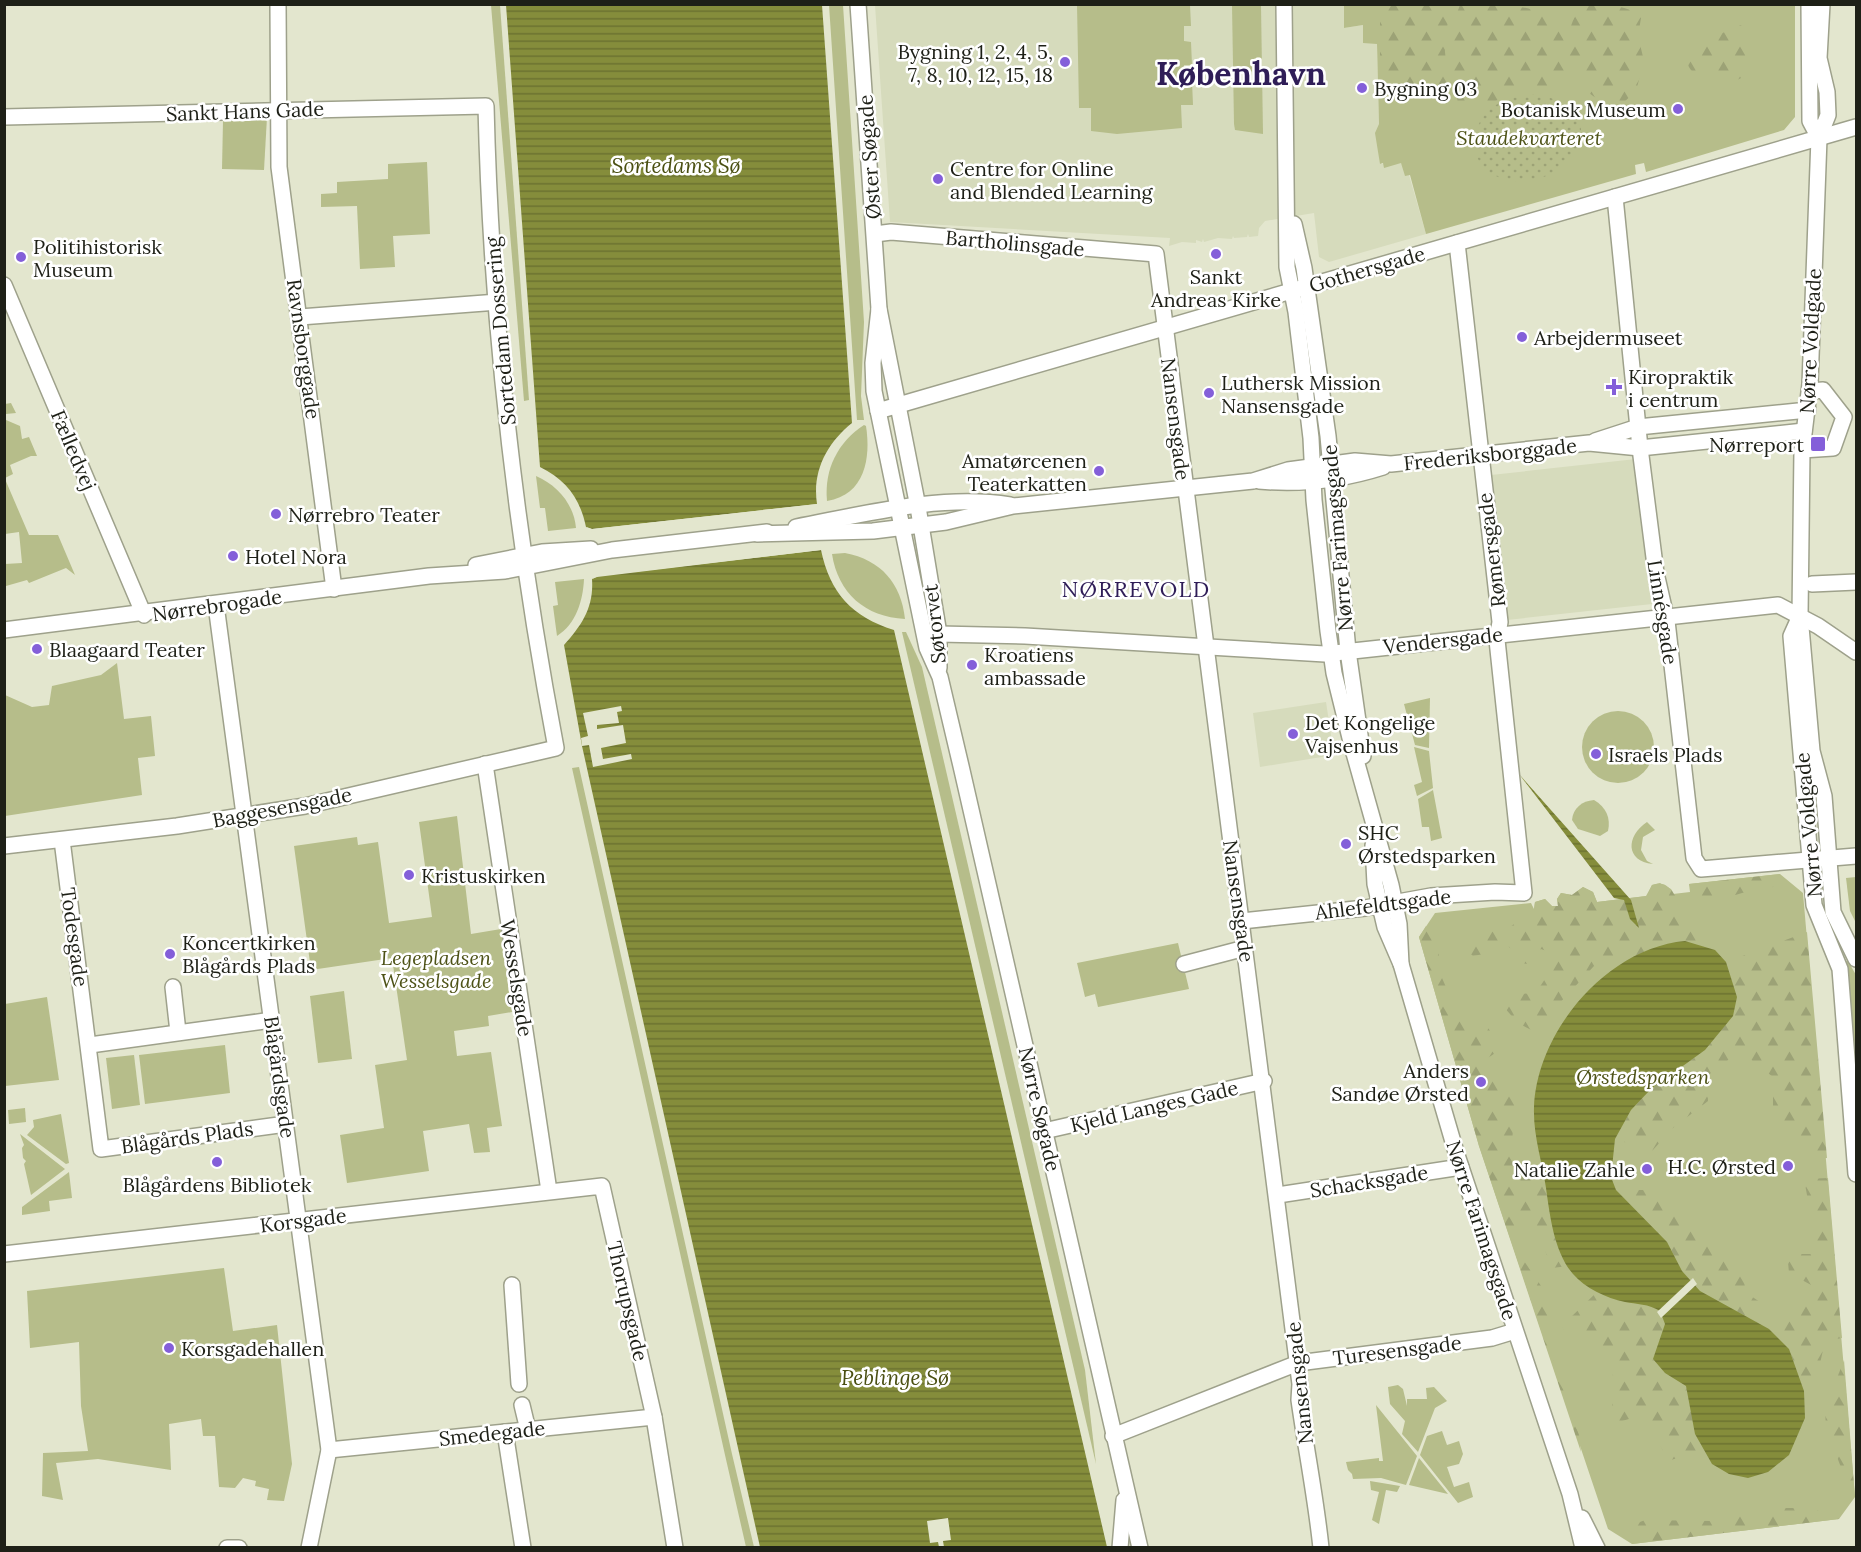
<svg xmlns="http://www.w3.org/2000/svg" width="1861" height="1552" viewBox="0 0 1861 1552" font-family="Lora,serif">
	<defs>
		<pattern id="forest-firs" width="22" height="20" patternUnits="userSpaceOnUse" patternTransform="scale(1.5)"><rect width="22" height="20" fill="#b6bd8a"/><path d="M5 1l3.5 6h-7zM16 11l3.5 6h-7z" fill="#9ca276"/></pattern>
		<pattern id="garden-dots" width="8" height="8" patternUnits="userSpaceOnUse" patternTransform="scale(1.5)"><rect width="8" height="8" fill="#b6bd8a"/><path d="M2 2h.1M6 6h.1" fill="none" stroke="#9ca276" stroke-width="1.8" stroke-linecap="round"/></pattern>
		<pattern id="water-rules" width="6" height="5" patternUnits="userSpaceOnUse" patternTransform="scale(1.5)"><rect width="6" height="5" fill="#858d3b"/><path d="M0 2.5h6" fill="none" stroke="#6c7331"/></pattern>
	</defs>
	<rect width="100%" height="100%" fill="#e3e6ce"/>
	<!-- built -->
	<g fill="#d6dbbc">
		<polygon points="875,5 1344,5 1344,28 1363,25 1377,44 1380,164 1401,163 1409,175 1426,234 1329,262 1319,257 1314,213 1265,221 1259,228 1258,236 1249,237 1248,234 1247,237 1234,238 1233,236 1232,239 1218,238 1204,242 1203,239 1202,242 1196,240 1196,243 1182,242 1169,246 1170,238 890,222"/>
		<polygon points="1636,459 1652,604 1507,620 1491,475"/>
		<polygon points="1326,702 1334,755 1260,767 1253,713"/>
	</g>
	<!-- green -->
	<g fill="#b6bd8a">
		<polygon points="491,5 500,5 529,400 524,401"/>
		<polygon points="829,5 843,5 864,322 861,396 864,420 857,420"/>
		<polygon points="1077,5 1190,5 1191,26 1184,26 1184,41 1191,42 1192,65 1184,65 1185,81 1192,81 1193,105 1181,105 1182,128 1117,134 1091,131 1091,108 1079,108"/>
		<polygon points="1232,5 1261,5 1263,134 1235,130 1234,124"/>
		<polygon points="1344,5 1795,5 1795,117 1784,130 1646,172 1644,163 1635,165 1636,174 1426,234 1410,175 1405,176 1401,163 1384,168 1383,163 1380,164 1375,133 1379,124 1377,44 1363,43 1363,25 1344,28"/>
		<polygon points="267,117 264,170 222,169 223,121"/>
		<polygon points="427,162 430,234 393,236 395,267 360,269 357,206 321,207 321,194 337,193 337,182 388,179 388,164"/>
		<polygon points="11,403 16,413 6,414 6,420 20,426 22,439 29,437 37,456 31,456 10,465 13,474 5,478 5,404"/>
		<path d="M864 425 866 426C871 458 865 495 827 501 824 469 838 442 864 425Z"/>
		<path d="M536 476C557 485 574 504 576 528L548 531 545 508H540Z"/>
		<polygon points="5,479 29,535 58,535 75,575 66,568 29,583 27,580 6,586 5,564 22,563 19,532 5,534"/>
		<path d="M845 553C881 560 901 583 905 619 865 617 838 593 832 554Z"/>
		<path d="M584 579C583 601 576 624 557 636L553 606 558 605 555 582Z"/>
		<polygon points="902,632 906,632 922,667 1085,1370 1096,1464"/>
		<polygon points="117,663 124,719 151,716 155,756 138,758 142,795 5,816 5,695 32,707 49,705 52,686 101,675"/>
		<polygon points="1430,698 1429,748 1415,745 1404,704"/>
		<circle cx="1618" cy="747" r="36"/>
		<polygon points="1414,747 1429,751 1433,788 1417,796 1414,785 1422,782"/>
		<polygon points="579,767 732,1454 754,1547 746,1547 725,1455 572,768"/>
		<polygon points="1433,790 1442,838 1431,841 1429,827 1422,827 1418,799"/>
		<path d="M1594 800C1606 807 1611 818 1608 831L1600 836 1578 829 1572 820C1573 808 1582 801 1594 800Z"/>
		<polygon points="457,816 471,934 501,929 512,1012 488,1016 489,1026 454,1031 457,1056 491,1052 502,1126 487,1128 490,1152 474,1153 469,1124 423,1131 429,1171 347,1183 340,1135 384,1128 375,1065 407,1060 392,958 311,970 294,846 357,837 358,845 378,842 389,923 432,917 419,822"/>
		<path d="M1647 822 1655 830 1643 837 1641 850 1647 861 1653 864C1625 861 1626 836 1647 822Z"/>
		<path d="M1780 874 1803 893 1855 1497 1839 1519 1632 1544 1608 1529 1479 1146 1419 937 1435 913 1531 903 1534 909 1535 902 1545 899 1552 906H1558L1557 899 1561 893 1572 895 1583 887 1593 892 1597 902 1647 896 1652 885C1662 882 1668 884 1673 894L1690 892 1689 884Z"/>
		<polygon points="1856,877 1856,923 1850,911 1846,878"/>
		<polygon points="1178,943 1189,989 1098,1007 1095,994 1085,997 1077,963"/>
		<polygon points="1848,961 1856,975 1855,1074 1844,962"/>
		<polygon points="344,991 352,1059 318,1063 310,996"/>
		<polygon points="47,997 59,1080 5,1086 5,1004"/>
		<polygon points="225,1045 230,1093 145,1104 139,1055"/>
		<polygon points="134,1055 140,1105 112,1109 106,1058"/>
		<polygon points="25,1108 26,1122 9,1124 8,1110"/>
		<polygon points="61,1114 69,1163 66,1164 27,1135 34,1127 33,1120"/>
		<polygon points="20,1134 65,1169 31,1195 24,1164 26,1161 23,1158 22,1148 24,1145"/>
		<polygon points="69,1172 72,1198 49,1201 50,1211 22,1215 22,1207"/>
		<polygon points="224,1268 233,1331 277,1325 292,1464 284,1501 267,1500 269,1489 255,1486 256,1481 243,1478 235,1488 219,1487 215,1436 203,1436 201,1419 169,1424 171,1470 98,1459 56,1463 63,1500 42,1496 43,1453 88,1451 81,1406 79,1342 30,1348 27,1291"/>
		<polygon points="1398,1385 1403,1389 1407,1406 1407,1399 1427,1399 1426,1388 1434,1387 1447,1401 1435,1408 1418,1452 1402,1434 1405,1421 1390,1404 1388,1387"/>
		<polygon points="1376,1405 1417,1456 1406,1485 1381,1478 1353,1479 1352,1474 1348,1470 1346,1462 1379,1458 1379,1461 1383,1461"/>
		<polygon points="1442,1431 1447,1445 1459,1441 1463,1454 1459,1464 1447,1467 1454,1487 1469,1482 1473,1497 1458,1503 1420,1455 1427,1436"/>
		<polygon points="1419,1458 1448,1494 1409,1485"/>
		<polygon points="1370,1481 1400,1486 1397,1492 1386,1490 1379,1524 1372,1520 1379,1492 1371,1490"/>
	</g>
	<!-- forest -->
	<g fill="url(#forest-firs)">
		<path d="M1380 5H1454C1448 19 1444 36 1445 52 1446 65 1450 78 1446 90L1420 97 1380 72Z"/>
		<path d="M1460 5C1517 4 1576 0 1565 77L1555 85 1520 92 1490 103H1458C1451 68 1447 38 1460 5Z"/>
		<path d="M1584 5C1603 6 1628 3 1641 18L1638 36 1644 61 1636 91 1623 103C1574 110 1551 35 1584 5Z"/>
		<path d="M1741 25 1750 43 1741 78C1727 87 1709 72 1693 72 1671 51 1728 31 1741 25Z"/>
		<polygon points="1780,874 1778,886 1742,893 1699,906 1689,884"/>
		<path d="M1660 883 1671 889 1705 946C1671 938 1644 951 1615 970L1594 966 1556 1007 1539 1034 1518 1023 1502 1005 1509 993 1535 994 1555 964 1552 953 1541 949 1533 954 1528 964 1521 963 1517 952 1507 946 1496 950 1491 958 1484 954 1473 956 1459 945 1486 933 1510 927 1534 909 1535 902 1545 899 1552 906H1558L1557 899 1561 893 1572 895 1583 887 1593 892 1597 902 1646 896 1652 885Z"/>
		<path d="M1426 926 1438 949 1442 978 1456 1010C1483 1020 1490 1023 1498 1051L1485 1060 1491 1081 1504 1082 1512 1090 1515 1100 1511 1158 1521 1169 1545 1182C1550 1211 1554 1240 1568 1266L1552 1268 1535 1225 1525 1223 1513 1245 1550 1299 1571 1317 1597 1292 1660 1310 1665 1324 1653 1359 1665 1373 1681 1382 1689 1391 1695 1434 1702 1450 1668 1461 1650 1424 1639 1416 1612 1424 1613 1365 1604 1351 1564 1330 1555 1313 1539 1319 1579 1435 1581 1452 1479 1146 1419 937Z"/>
		<polygon points="1807,932 1827,1158 1808,1159 1804,1137 1773,1125 1773,1077 1740,1051 1707,1076 1708,1101 1673,1128 1652,1151 1615,1139 1631,1110 1651,1089 1705,1050 1732,975 1726,962"/>
		<polygon points="1828,1178 1842,1338 1825,1341 1819,1368 1804,1391 1789,1349 1774,1333 1805,1304 1813,1286 1789,1273 1788,1262 1797,1254 1816,1254 1816,1243 1804,1179"/>
		<polygon points="1616,1190 1651,1190 1678,1216 1744,1267 1745,1292 1766,1306 1769,1329 1700,1291 1682,1271 1667,1242"/>
		<polygon points="1844,1360 1855,1497 1850,1491 1826,1428 1825,1409"/>
		<polygon points="1785,1508 1811,1508 1839,1519 1632,1544 1631,1537 1640,1522 1645,1520 1712,1521"/>
	</g>
	<!-- garden -->
	<path fill="url(#garden-dots)" d="M1539 94C1633 121 1549 207 1492 174 1469 161 1470 129 1488 111 1502 98 1522 95 1539 94Z"/>
	<!-- water -->
	<g fill="url(#water-rules)">
		<path d="M506 5H822L852 423C827 443 812 471 817 504L592 529 586 527C580 498 566 480 540 467Z"/>
		<path d="M821 550C830 593 852 617 894 630L1107 1547H760L582 746 564 645C582 625 594 607 592 579L597 577Z"/>
		<polygon points="1519,774 1631,900 1639,928 1630,919 1624,900 1614,898"/>
		<path d="M1685 941 1715 950 1726 962 1737 997 1733 1016 1705 1050 1651 1089 1631 1110 1615 1139 1611 1177 1616 1190 1667 1242 1682 1271 1700 1291 1769 1329 1789 1349 1804 1391 1805 1418 1789 1455 1768 1472 1748 1478 1729 1474 1712 1464 1695 1434 1686 1386 1665 1373 1653 1359 1665 1324 1660 1311C1649 1304 1636 1304 1625 1302 1606 1298 1585 1288 1573 1274 1554 1252 1550 1216 1546 1188 1542 1160 1533 1136 1534 1107 1537 1031 1607 948 1685 941Z"/>
	</g>
	<!-- pier -->
	<g fill="#e3e6ce">
		<polygon points="817,504 818,507 592,532 586,527 592,529"/>
		<polygon points="821,547 821,550 598,576 592,579 597,574"/>
		<polygon points="621,706 622,711 617,712 619,723 597,725 597,729 623,725 626,743 601,748 603,759 631,754 632,759 593,767 589,745 582,746 581,738 588,736 583,713"/>
		<polygon points="1693,1278 1697,1284 1661,1318 1657,1312"/>
		<polygon points="948,1518 951,1540 943,1541 944,1547 939,1547 938,1542 930,1543 927,1521"/>
	</g>
	<g fill="none" stroke-linecap="round" stroke-linejoin="round">
		<!-- minor casing -->
		<g stroke="#9ea18b" stroke-width="18">
			<g id="minor">
				<polyline points="278,4 279,167 334,589"/>
				<polyline points="858,4 879,309 918,507 939,634 939,668"/>
				<polyline points="1284,4 1287,267 1296,312 1311,438 1314,500 1328,631 1334,673 1352,746 1391,885 1399,924 1401,964"/>
				<polyline points="1809,4 1810,121 1819,138"/>
				<polyline points="1822,4 1819,58 1827,92 1828,115 1819,138 1810,384 1802,450 1800,616 1812,751 1824,796 1833,912 1856,959"/>
				<path d="M4 117 486 106C491 321 516 537 556 748L305 806 177 826 4 846"/>
				<polyline points="1615,197 1640,448 1656,573 1667,621 1694,858 1701,869 1856,856"/>
				<polyline points="1294,224 1304,268 1328,436 1348,651 1363,756"/>
				<path d="M875 234 891 232 1156 254 1300 1384 1299 1400C1306 1449 1316 1499 1321 1548"/>
				<polyline points="4,285 144,615"/>
				<polyline points="879,309 873,363 874,391 927,648 940,677 961,766 1140,1548"/>
				<polyline points="300,317 498,302"/>
				<polyline points="878,411 1856,127"/>
				<polyline points="1595,441 1638,427 1808,410"/>
				<polyline points="1802,450 1833,448 1844,417 1823,390 1810,391"/>
				<path d="M1259 481C1301 485 1342 480 1383 467"/>
				<path d="M796 527C865 514 941 494 1010 505"/>
				<polyline points="757,534 873,531 946,522 1013,506 1253,481 1288,470 1355,461 1391,464 1589,443 1640,448 1804,431"/>
				<polyline points="476,565 542,552 591,549"/>
				<polyline points="1812,584 1856,582"/>
				<polyline points="216,605 329,1450 309,1548"/>
				<polyline points="1800,616 1791,636 1814,905 1840,969 1856,1174"/>
				<polyline points="4,630 429,576 505,571 612,550 767,532"/>
				<polyline points="939,634 1025,636 1325,654 1778,605 1818,626 1856,652"/>
				<polyline points="485,764 549,1191"/>
				<polyline points="62,840 101,1149 286,1124"/>
				<polyline points="1373,845 1375,884 1385,927 1401,964 1456,1152 1570,1494 1583,1548"/>
				<polyline points="1242,921 1365,908 1431,896 1495,892 1524,893 1497,640 1500,622 1457,243"/>
				<polyline points="1184,964 1245,948"/>
				<polyline points="173,987 178,1032"/>
				<polyline points="90,1045 272,1020"/>
				<polyline points="1044,1131 1264,1081"/>
				<polyline points="1278,1195 1461,1167"/>
				<polyline points="4,1254 602,1186 654,1417 675,1548"/>
				<polyline points="512,1285 519,1384"/>
				<polyline points="522,1405 528,1430"/>
				<polyline points="505,1432 523,1548"/>
				<polyline points="1113,1436 1298,1363 1492,1338 1515,1331"/>
				<polyline points="329,1450 654,1417"/>
				<polyline points="1582,1518 1597,1548"/>
				<polyline points="227,1548 239,1548"/>
				<polyline points="1120,1548 1124,1500"/>
			</g>
		</g>
		<!-- minor -->
		<use href="#minor" stroke="#fff" stroke-width="15"/>
	</g>
	<!-- markers -->
	<g fill="#845fd9" stroke="#fff" stroke-width="2">
		<circle cx="1065" cy="62" r="6"/>
		<circle cx="1362" cy="88" r="6"/>
		<circle cx="1678" cy="109" r="6"/>
		<circle cx="938" cy="179" r="6"/>
		<circle cx="1216" cy="254" r="6"/>
		<circle cx="21" cy="257" r="6"/>
		<circle cx="1522" cy="337" r="6"/>
		<path d="M1611 378h6v6h6v6h-6v6h-6v-6h-6v-6h6z"/>
		<circle cx="1209" cy="393" r="6"/>
		<rect x="1810" y="436" width="16" height="16" rx="3"/>
		<circle cx="1099" cy="471" r="6"/>
		<circle cx="276" cy="514" r="6"/>
		<circle cx="233" cy="556" r="6"/>
		<circle cx="37" cy="649" r="6"/>
		<circle cx="972" cy="665" r="6"/>
		<circle cx="1293" cy="734" r="6"/>
		<circle cx="1596" cy="754" r="6"/>
		<circle cx="1346" cy="844" r="6"/>
		<circle cx="409" cy="875" r="6"/>
		<circle cx="170" cy="954" r="6"/>
		<circle cx="1481" cy="1082" r="6"/>
		<circle cx="217" cy="1162" r="6"/>
		<circle cx="1788" cy="1166" r="6"/>
		<circle cx="1647" cy="1169" r="6"/>
		<circle cx="169" cy="1348" r="6"/>
	</g>
	<g text-anchor="middle" dominant-baseline="central" stroke-width="5" stroke-linejoin="round" paint-order="stroke">
		<!-- poi labels -->
		<g font-size="20" fill="#1e2017" stroke="#fff" text-anchor="start">
			<text x="1053" y="51" text-anchor="end">Bygning 1, 2, 4, 5,<tspan x="1053" dy="23">7, 8, 10, 12, 15, 18</tspan></text>
			<text x="1374" y="88">Bygning 03</text>
			<text x="1666" y="109" text-anchor="end">Botanisk Museum</text>
			<text x="950" y="168">Centre for Online<tspan x="950" dy="23">and Blended Learning</tspan></text>
			<text x="33" y="246">Politihistorisk<tspan x="33" dy="23">Museum</tspan></text>
			<text x="1216" y="276" text-anchor="middle">Sankt<tspan x="1216" dy="23">Andreas Kirke</tspan></text>
			<text x="1534" y="337">Arbejdermuseet</text>
			<text x="1628" y="376">Kiropraktik<tspan x="1628" dy="23">i centrum</tspan></text>
			<text x="1221" y="382">Luthersk Mission<tspan x="1221" dy="23">Nansensgade</tspan></text>
			<text x="1804" y="444" text-anchor="end">Nørreport</text>
			<text x="1087" y="460" text-anchor="end">Amatørcenen<tspan x="1087" dy="23">Teaterkatten</tspan></text>
			<text x="288" y="514">Nørrebro Teater</text>
			<text x="245" y="556">Hotel Nora</text>
			<text x="49" y="649">Blaagaard Teater</text>
			<text x="984" y="654">Kroatiens<tspan x="984" dy="23">ambassade</tspan></text>
			<text x="1305" y="722">Det Kongelige<tspan x="1305" dy="23">Vajsenhus</tspan></text>
			<text x="1608" y="754">Israels Plads</text>
			<text x="1358" y="832">SHC<tspan x="1358" dy="23">Ørstedsparken</tspan></text>
			<text x="421" y="875">Kristuskirken</text>
			<text x="182" y="942">Koncertkirken<tspan x="182" dy="23">Blågårds Plads</tspan></text>
			<text x="1469" y="1070" text-anchor="end">Anders<tspan x="1469" dy="23">Sandøe Ørsted</tspan></text>
			<text x="1776" y="1166" text-anchor="end">H.C. Ørsted</text>
			<text x="1635" y="1169" text-anchor="end">Natalie Zahle</text>
			<text x="217" y="1184" text-anchor="middle">Blågårdens Bibliotek</text>
			<text x="181" y="1348">Korsgadehallen</text>
		</g>
		<!-- street labels -->
		<g font-size="20" fill="#1e2017" stroke="#fff">
			<text transform="translate(245 111) rotate(-2)">Sankt Hans Gade</text>
			<text transform="translate(869 157) rotate(-94)">Øster Søgade</text>
			<text transform="translate(1015 243) rotate(5)">Bartholinsgade</text>
			<text transform="translate(1367 269) rotate(-16)">Gothersgade</text>
			<text transform="translate(500 331) rotate(-95)">Sortedam Dossering</text>
			<text transform="translate(1810 341) rotate(-87)">Nørre Voldgade</text>
			<text transform="translate(304 349) rotate(82)">Ravnsborggade</text>
			<text transform="translate(1176 419) rotate(83)">Nansensgade</text>
			<text transform="translate(74 450) rotate(67)">Fælledvej</text>
			<text transform="translate(1490 454) rotate(-6)">Frederiksborggade</text>
			<text transform="translate(1337 538) rotate(-95)">Nørre Farimagsgade</text>
			<text transform="translate(1491 550) rotate(-97)">Rømersgade</text>
			<text transform="translate(217 605) rotate(-8)">Nørrebrogade</text>
			<text transform="translate(1663 612) rotate(81)">Linnésgade</text>
			<text transform="translate(934 624) rotate(-96)">Søtorvet</text>
			<text transform="translate(1443 640) rotate(-6)">Vendersgade</text>
			<text transform="translate(282 807) rotate(-11)">Baggesensgade</text>
			<text transform="translate(1808 825) rotate(-95)">Nørre Voldgade</text>
			<text transform="translate(1239 901) rotate(82)">Nansensgade</text>
			<text transform="translate(1383 904) rotate(-7)">Ahlefeldtsgade</text>
			<text transform="translate(75 937) rotate(82)">Todesgade</text>
			<text transform="translate(517 978) rotate(81)">Wesselsgade</text>
			<text transform="translate(280 1077) rotate(82)">Blågårdsgade</text>
			<text transform="translate(1154 1106) rotate(-13)">Kjeld Langes Gade</text>
			<text transform="translate(1040 1109) rotate(77)">Nørre Søgade</text>
			<text transform="translate(187 1137) rotate(-8)">Blågårds Plads</text>
			<text transform="translate(1369 1181) rotate(-9)">Schacksgade</text>
			<text transform="translate(303 1220) rotate(-7)">Korsgade</text>
			<text transform="translate(1482 1230) rotate(72)">Nørre Farimagsgade</text>
			<text transform="translate(628 1301) rotate(77)">Thorupsgade</text>
			<text transform="translate(1397 1350) rotate(-7)">Turesensgade</text>
			<text transform="translate(1299 1383) rotate(-96)">Nansensgade</text>
			<text transform="translate(492 1433) rotate(-6)">Smedegade</text>
		</g>
		<!-- park labels -->
		<g font-size="20" font-style="italic" fill="#4d5216" stroke="#fff">
			<text x="1529" y="137">Staudekvarteret</text>
			<text x="436" y="957">Legepladsen<tspan x="436" dy="23">Wesselsgade</tspan></text>
			<text x="1643" y="1076">Ørstedsparken</text>
		</g>
		<!-- water labels -->
		<g font-size="21" font-style="italic" fill="#4a4f11" stroke="#fff">
			<text x="676" y="165">Sortedams Sø</text>
			<text x="895" y="1377">Peblinge Sø</text>
		</g>
		<!-- quarter labels -->
		<g font-size="22" letter-spacing="1.5" fill="#2f1d57" stroke="#fff">
			<text x="1136" y="589">NØRREVOLD</text>
		</g>
		<!-- town labels -->
		<g font-size="32" font-weight="bold" fill="#2f1d57" stroke="#fff">
			<text x="1241" y="73">København</text>
		</g>
	</g>
	<!-- border -->
	<rect width="1861" height="1552" fill="none" stroke="#1e2017" stroke-width="12"/>
</svg>
